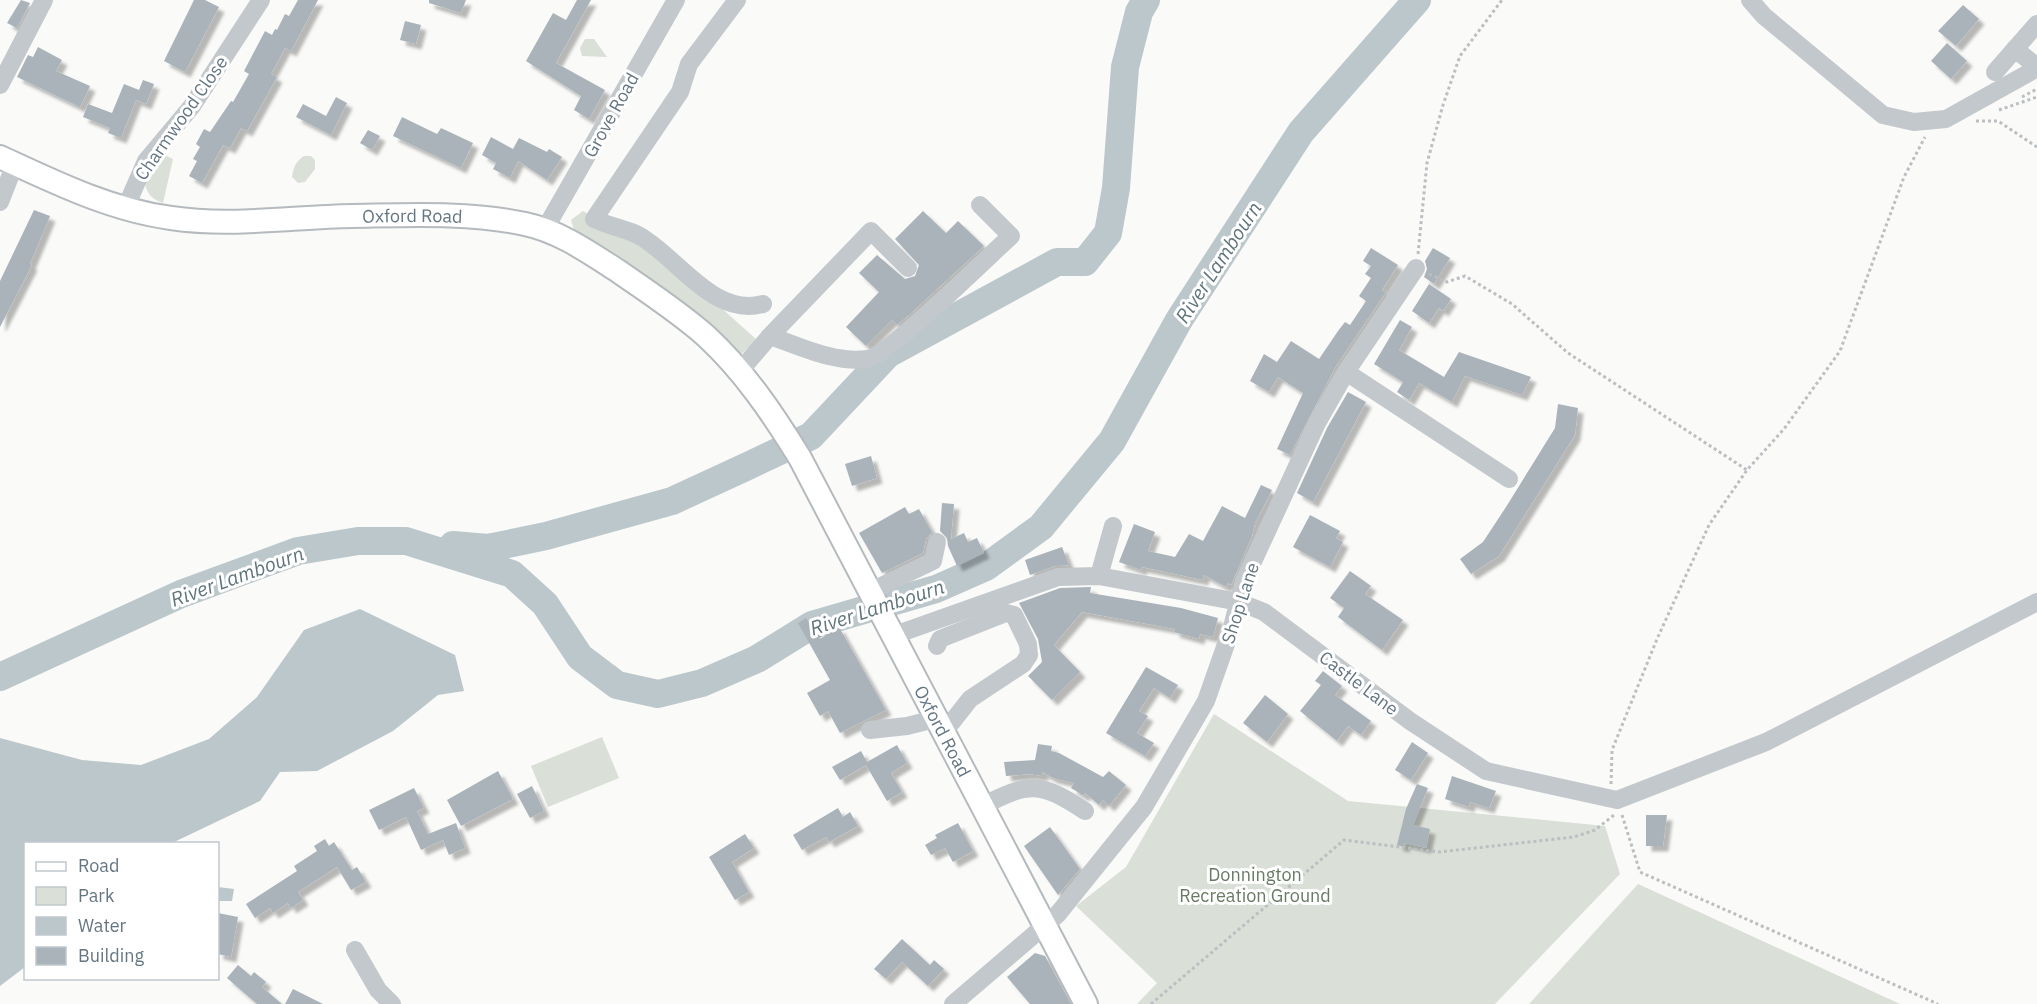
<svg xmlns="http://www.w3.org/2000/svg" width="2037" height="1004" viewBox="0 0 2037 1004" font-family="'IBM Plex Sans',sans-serif">
	<defs>
		<filter id="shadow"><feDropShadow dx="5.5" dy="5.5" stdDeviation="1.5" flood-color="#0004"/></filter>
	</defs>
	<rect width="100%" height="100%" fill="#fafaf8"/>
	<!-- green -->
	<g fill="#dadfd7">
		<polygon points="585,39 594,39 607,57 582,56 580,48"/>
		<path d="M162 154 173 159 163 203C149 198 146 192 144 178Z"/>
		<path d="M304 156H311L315 160V169L305 182 298 183 292 177C293 168 296 161 304 156Z"/>
		<polygon points="583,211 670,262 757,340 739,356 609,253 574,230 571,220"/>
		<polygon points="1214,714 1348,801 1605,826 1620,874 1495,1004 1137,1004 1157,983 1076,906 1126,867"/>
		<polygon points="602,737 619,778 548,807 531,766"/>
		<polygon points="1638,884 1900,1004 1529,1004"/>
	</g>
	<!-- water -->
	<g fill="#bbc7cb">
		<polygon points="360,609 455,655 464,691 438,695 393,731 317,771 280,772 260,801 172,843 26,844 25,967 0,986 0,738 82,760 141,765 209,739 257,697 304,630"/>
		<polygon points="218,887 234,889 232,901 218,901"/>
	</g>
	<g fill="none" stroke-linecap="round" stroke-linejoin="round">
		<!-- river -->
		<g stroke="#bbc7cb" stroke-width="28">
			<polyline points="453,545 488,548 546,536 672,501 750,465 811,436 888,354 1057,262 1085,262 1108,233 1116,188 1125,67 1139,12 1146,0"/>
			<polyline points="0,677 181,594 298,551 358,541 406,541 512,574 545,604 580,657 617,685 658,694 702,683 757,659 812,625 936,589 986,567 1041,527 1112,441 1179,320 1301,132 1417,0"/>
		</g>
	</g>
	<!-- building -->
	<g fill="#aab3b9" filter="url(#shadow)">
		<polygon points="21,0 30,3 17,28 7,23"/>
		<polygon points="194,0 205,0 219,7 185,72 164,61"/>
		<polygon points="298,0 318,0 291,51 285,48 271,74 277,77 247,131 241,128 230,148 223,145 202,183 189,176 197,161 193,159 200,147 196,144 204,129 210,132 231,101 233,102 249,74 244,71 265,31 272,35 275,29 277,30 285,14 289,16"/>
		<polygon points="429,0 466,0 461,13 429,3"/>
		<polygon points="577,0 591,0 556,63 605,90 589,119 574,110 581,96 526,61 553,13 566,20"/>
		<polygon points="1963,5 1979,19 1956,46 1938,31"/>
		<polygon points="405,21 421,25 416,44 400,40"/>
		<polygon points="1947,43 1967,61 1951,79 1931,61"/>
		<polygon points="38,47 62,60 56,71 90,86 80,107 17,77 28,55 33,57"/>
		<polygon points="143,80 154,84 146,104 136,100 121,138 108,133 110,128 83,117 88,104 112,113 124,84 139,90"/>
		<polygon points="336,97 347,103 331,135 296,117 303,104 326,116"/>
		<polygon points="402,117 437,134 441,128 473,143 461,168 393,136"/>
		<polygon points="368,130 380,136 372,150 360,143"/>
		<polygon points="491,137 513,149 519,138 547,152 549,149 562,157 547,180 518,161 510,178 493,169 496,163 482,155"/>
		<polygon points="34,210 50,216 30,264 32,265 0,327 0,281"/>
		<polygon points="923,211 946,233 958,221 984,246 909,315 897,325 892,320 866,346 846,327 879,292 859,273 877,255 905,279 915,276 919,265 895,239"/>
		<polygon points="1371,248 1398,265 1382,290 1386,292 1336,366 1290,455 1277,449 1303,393 1278,377 1269,392 1250,381 1264,354 1277,362 1291,341 1319,359 1338,331 1345,322 1350,325 1366,301 1359,296 1371,278 1365,274 1371,266 1363,261"/>
		<polygon points="1433,248 1450,258 1434,284 1424,277 1427,269 1425,261"/>
		<polygon points="1429,284 1451,299 1443,311 1439,308 1429,323 1412,311"/>
		<polygon points="1400,320 1412,327 1399,350 1444,377 1459,352 1531,377 1522,395 1465,376 1452,402 1419,383 1409,400 1397,392 1403,382 1374,364"/>
		<polygon points="1348,392 1366,402 1313,502 1297,493 1327,428"/>
		<polygon points="1558,404 1578,408 1575,435 1499,556 1471,574 1460,559 1483,542 1506,507 1555,428"/>
		<polygon points="871,456 877,478 852,486 845,464"/>
		<polygon points="1261,485 1272,490 1255,523 1252,536 1231,585 1228,583 1226,587 1204,575 1203,580 1142,567 1141,570 1119,562 1134,524 1155,532 1148,551 1175,557 1189,534 1203,541 1222,506 1245,518"/>
		<polygon points="942,503 954,504 951,539 964,533 968,542 977,538 984,553 957,566 948,546 947,538 940,531"/>
		<polygon points="905,507 909,514 919,509 932,532 926,539 923,553 882,573 859,533"/>
		<polygon points="1310,515 1340,531 1336,538 1343,542 1330,567 1293,547"/>
		<polygon points="1062,547 1069,565 1055,566 1030,575 1025,560"/>
		<polygon points="1350,571 1371,586 1365,594 1403,620 1382,650 1338,617 1344,608 1330,598"/>
		<polygon points="1091,587 1090,593 1181,608 1218,618 1213,637 1200,634 1199,639 1174,632 1175,629 1082,612 1054,645 1080,672 1052,700 1028,676 1042,662 1038,639 1019,603 1060,588"/>
		<polygon points="806,618 820,639 839,627 886,710 840,733 828,711 820,716 807,693 830,680 798,623"/>
		<polygon points="1146,667 1178,685 1170,698 1154,688 1139,711 1148,716 1137,733 1154,743 1145,756 1106,733"/>
		<polygon points="1323,671 1342,686 1335,695 1371,721 1361,735 1348,726 1337,741 1300,711 1321,685 1315,681"/>
		<polygon points="1265,695 1288,714 1267,742 1243,723"/>
		<polygon points="1412,742 1428,753 1411,780 1395,770"/>
		<polygon points="1038,744 1052,746 1051,751 1059,753 1103,777 1109,771 1126,785 1109,806 1103,800 1099,805 1085,793 1084,796 1071,788 1074,783 1053,778 1042,772 1043,776 1030,774 1006,776 1004,762 1035,760"/>
		<polygon points="897,745 907,763 891,773 902,792 887,801 866,765 840,780 832,767 861,751 867,762"/>
		<polygon points="498,771 513,799 461,826 447,800"/>
		<polygon points="1452,776 1496,791 1489,808 1470,802 1469,807 1445,799"/>
		<polygon points="1417,784 1428,788 1413,825 1430,829 1426,848 1405,843 1404,847 1397,845 1406,809"/>
		<polygon points="532,786 544,811 530,818 517,794"/>
		<polygon points="414,788 424,808 417,811 428,834 456,823 465,848 449,855 443,840 421,850 406,817 379,830 369,810"/>
		<polygon points="838,808 843,817 850,812 858,826 829,842 826,837 802,850 793,835"/>
		<polygon points="1646,815 1667,815 1663,846 1646,846"/>
		<polygon points="958,823 973,851 953,862 945,848 931,855 925,845 937,838 935,835"/>
		<polygon points="1050,827 1080,869 1058,895 1024,846"/>
		<polygon points="745,834 754,848 732,862 749,892 735,900 709,857"/>
		<polygon points="325,839 329,846 334,842 352,870 357,867 366,882 351,890 337,867 298,892 303,900 291,908 288,903 273,913 270,908 255,918 246,904 297,871 294,866 317,851 314,846"/>
		<polygon points="218,913 238,917 231,957 218,954"/>
		<polygon points="902,939 930,965 934,960 944,969 928,986 902,962 886,979 874,969"/>
		<polygon points="1035,953 1045,956 1071,1004 1030,1004 1007,977"/>
		<polygon points="238,965 251,976 254,972 266,982 262,987 282,1004 257,1004 227,978"/>
		<polygon points="293,989 323,1004 285,1004"/>
	</g>
	<g fill="none" stroke-linecap="round" stroke-linejoin="round">
		<!-- major casing -->
		<g stroke="#b5babe" stroke-width="26">
			<g id="major">
				<path id="s1" d="M0 157C54 182 111 210 171 218 231 227 292 217 353 216 410 215 469 212 525 224 559 231 590 253 618 271 648 292 679 312 706 336 744 371 773 414 800 458L1086 1004"/>
			</g>
		</g>
		<!-- path -->
		<g stroke="#bbbfc2" stroke-width="3" stroke-dasharray="3 3" stroke-linecap="butt">
			<polyline points="2022,97 2037,89"/>
			<polyline points="1999,110 2037,97"/>
			<polyline points="1976,121 1998,121 2037,147"/>
			<polyline points="1418,254 1427,163 1443,105 1460,56 1502,0"/>
			<polyline points="1429,274 1447,282 1465,276 1512,304 1568,353 1747,470"/>
			<polyline points="1611,784 1612,750 1657,639 1709,525 1747,470 1784,429 1840,351 1904,177 1925,137"/>
			<polyline points="1622,815 1640,872 1938,1004"/>
			<polyline points="1151,1004 1344,840 1439,852 1574,837 1595,830 1614,815"/>
		</g>
		<!-- minor -->
		<g stroke="#c3c8cc" stroke-width="18">
			<path d="M737 0 689 64 680 92 594 219C610 227 632 229 646 240 682 264 716 317 763 304"/>
			<polyline points="1750,0 1764,16 1883,115 1914,122 1946,119 2032,71 2037,65"/>
			<polyline points="2036,66 2015,49 2037,24"/>
			<polyline points="1995,72 2015,49"/>
			<polyline points="0,85 44,0"/>
			<polyline points="0,202 15,164"/>
			<polyline points="125,209 146,161 192,106 261,0"/>
			<polyline points="545,229 676,0"/>
			<path d="M770 336C799 346 836 364 868 359 887 356 990 255 1011 236L980 205"/>
			<polyline points="739,372 770,336 871,231 908,268"/>
			<polyline points="1346,372 1509,479"/>
			<polyline points="1099,576 1113,526"/>
			<polyline points="869,592 933,561 937,542"/>
			<polyline points="892,636 1058,577 1099,576 1239,602 1264,612 1410,721 1486,771 1617,800 1766,742 2037,602"/>
			<polyline points="937,646 940,639 1006,613 1014,615 1028,644 1029,655 1023,664 970,699 952,722 941,730"/>
			<polyline points="870,730 907,726 935,719"/>
			<path d="M982 806C1030 782 1039 781 1085 811"/>
			<polyline points="355,950 378,990 392,1004"/>
			<polyline points="953,1004 1057,915 1144,807 1206,701 1232,627 1244,581 1317,423 1346,372 1416,268"/>
		</g>
		<!-- major -->
		<use href="#major" stroke="#fff" stroke-width="22"/>
	</g>
	<g text-anchor="middle" dominant-baseline="central" stroke-width="6" stroke-linejoin="round" paint-order="stroke">
		<!-- street labels -->
		<g font-size="18" fill="#657683" stroke="#fff">
			<text transform="translate(611 115) rotate(-61)">Grove Road</text>
			<text transform="translate(181 118) rotate(-55)">Charmwood Close</text>
			<text stroke="none"><textPath href="#s1" startOffset="424">Oxford Road</textPath></text>
			<text transform="translate(1240 603) rotate(-72)">Shop Lane</text>
			<text transform="translate(1359 683) rotate(37)">Castle Lane</text>
			<text stroke="none"><textPath href="#s1" startOffset="1214">Oxford Road</textPath></text>
		</g>
		<!-- park labels -->
		<g font-size="18" fill="#687a64" stroke="#fff">
			<text x="1255" y="874">Donnington<tspan x="1255" dy="21">Recreation Ground</tspan></text>
		</g>
		<!-- water labels -->
		<g font-size="20" font-style="italic" fill="#60757c" stroke="#fff">
			<text transform="translate(1218 262) rotate(-57)">River Lambourn</text>
			<text transform="translate(237 576) rotate(-20)">River Lambourn</text>
			<text transform="translate(877 607) rotate(-18)">River Lambourn</text>
		</g>
	</g>
	<!-- legend -->
	<rect x="24" y="842" width="195" height="138" fill="#ffffff" stroke="#c1c8cd" stroke-width="1.5"/>
	<rect x="36" y="862" width="30" height="9" fill="#ffffff" stroke="#c1c8cd" stroke-width="1.5"/>
	<text x="78" y="872" font-size="18" fill="#657683">Road</text>
	<rect x="36" y="887" width="30" height="18" fill="#dadfd7" stroke="#c1c8cd" stroke-width="1.5"/>
	<text x="78" y="902" font-size="18" fill="#657683">Park</text>
	<rect x="36" y="917" width="30" height="18" fill="#bbc7cb" stroke="#c1c8cd" stroke-width="1.5"/>
	<text x="78" y="932" font-size="18" fill="#657683">Water</text>
	<rect x="36" y="947" width="30" height="18" fill="#aab3b9" stroke="#c1c8cd" stroke-width="1.5"/>
	<text x="78" y="962" font-size="18" fill="#657683">Building</text>
</svg>
